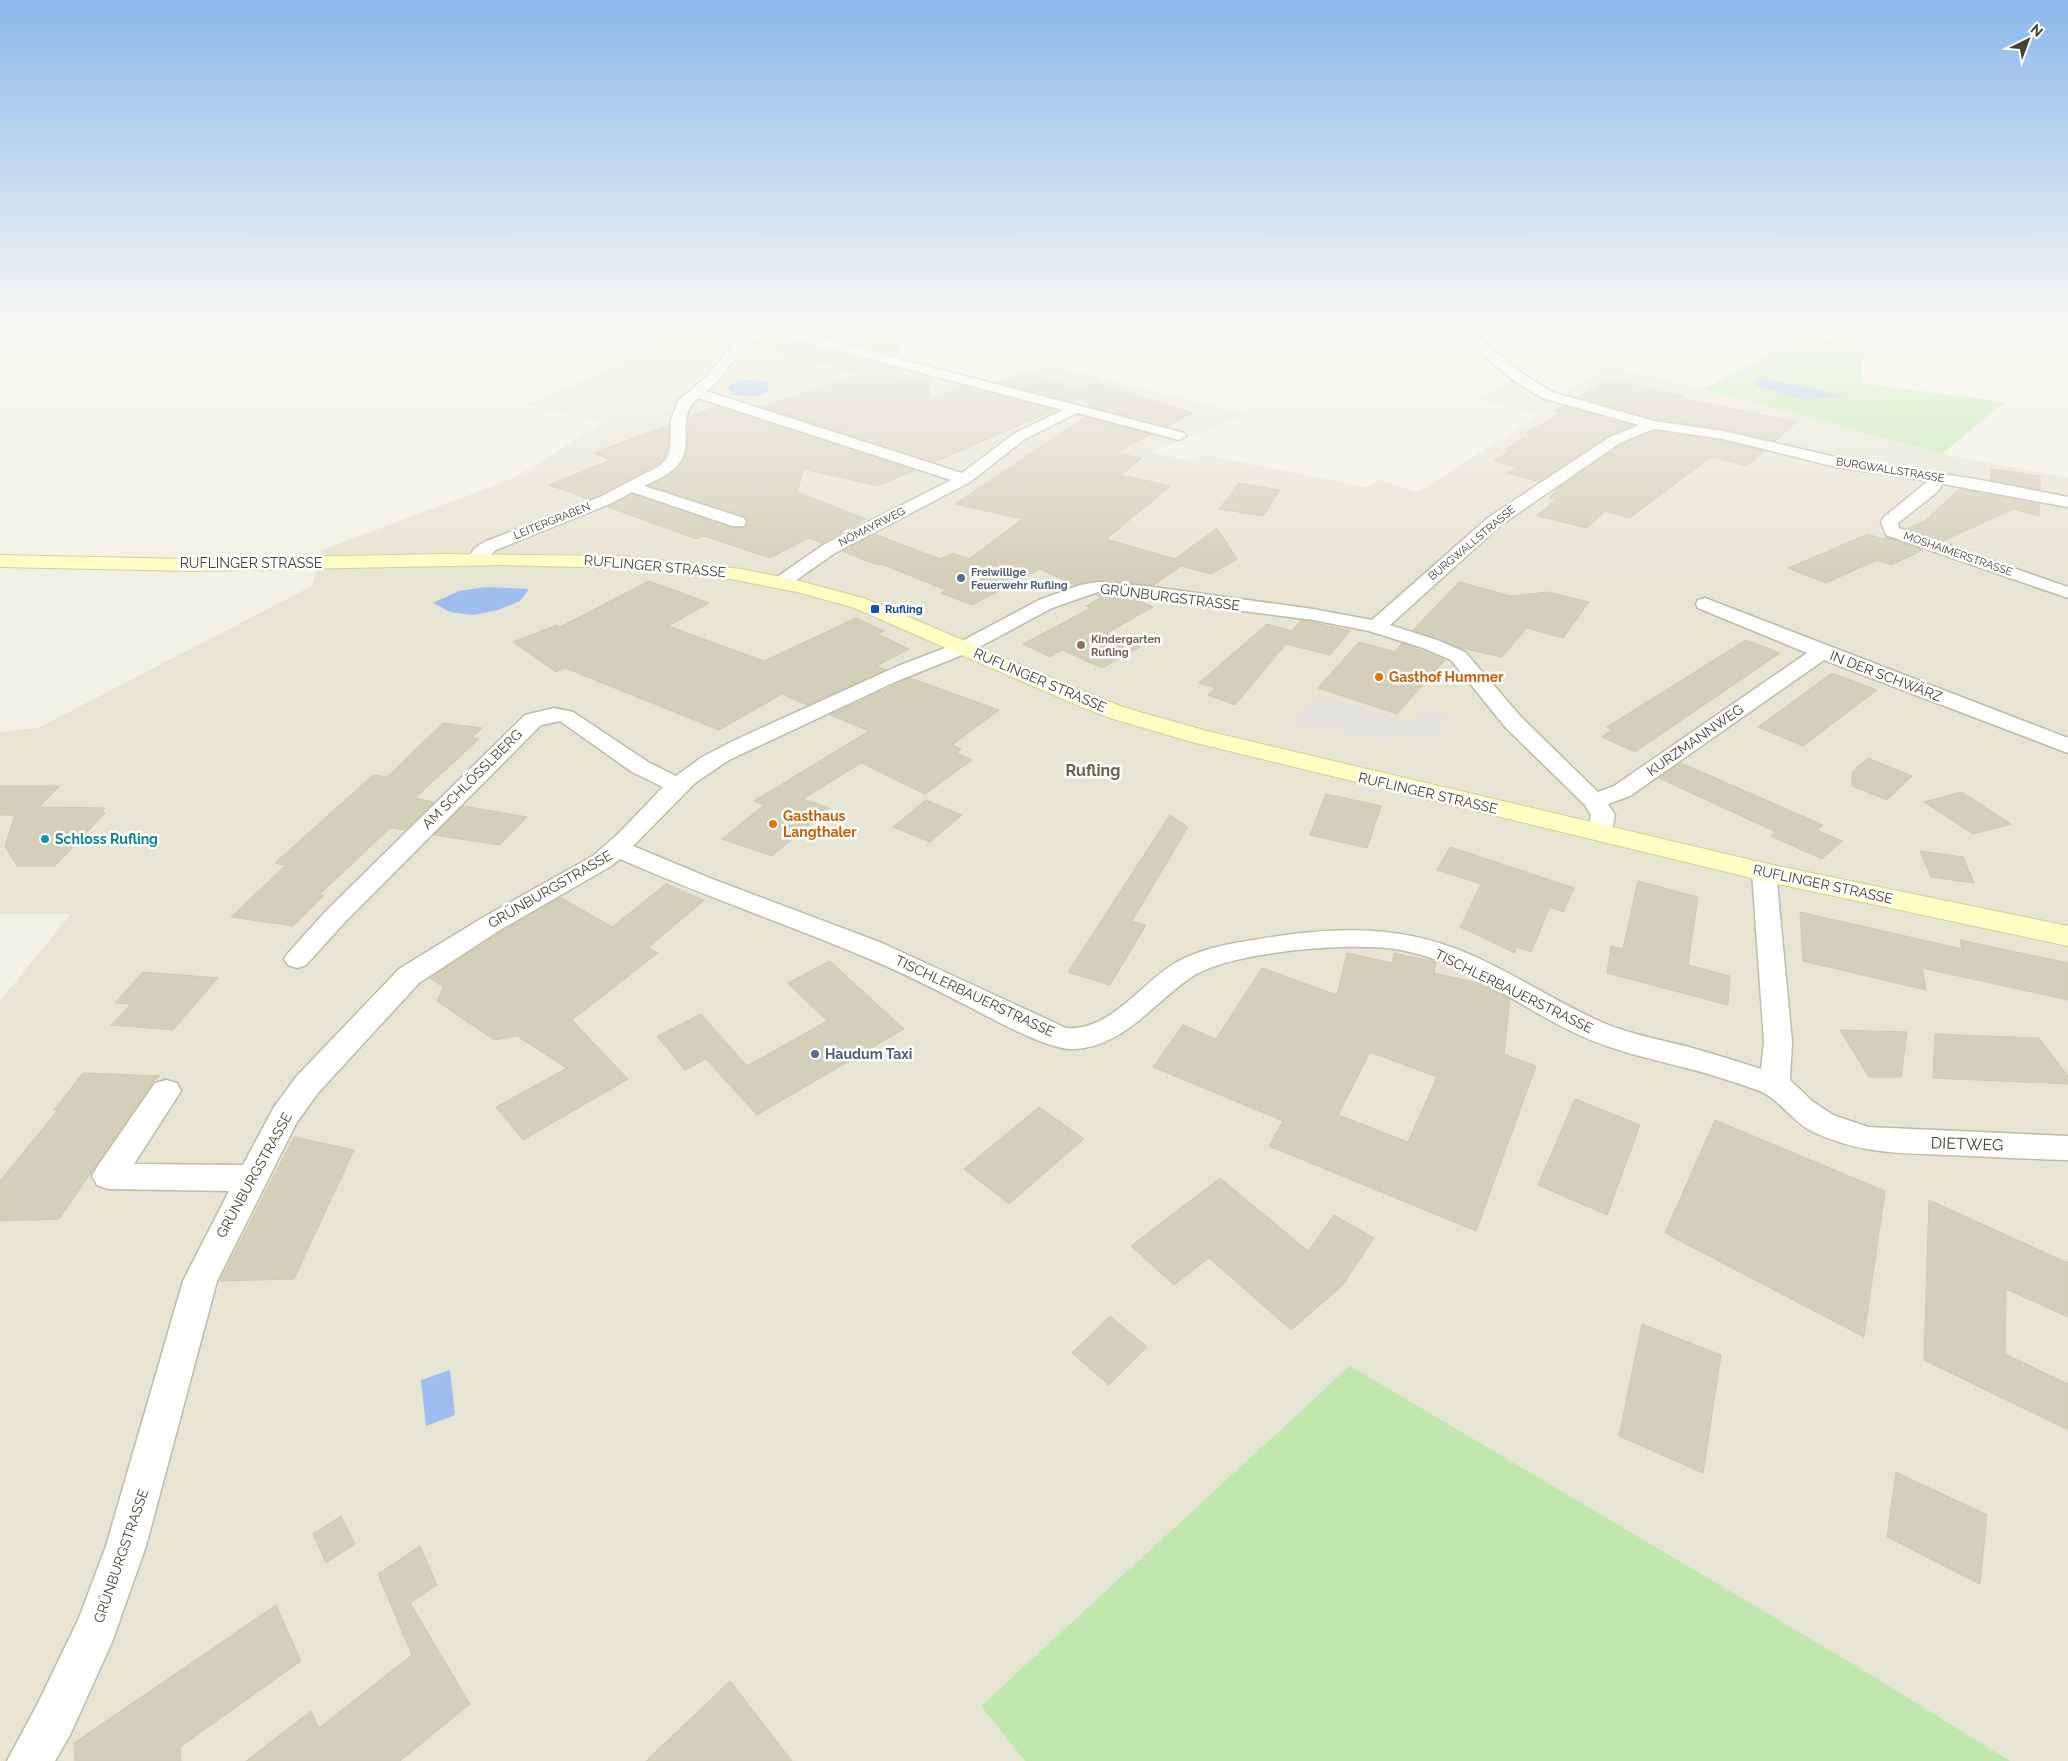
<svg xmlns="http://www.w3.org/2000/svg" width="2068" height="1761" viewBox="0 0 2068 1761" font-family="Raleway,sans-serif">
	<rect width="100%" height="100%" fill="#f2f1e5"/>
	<!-- residential -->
	<polygon fill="#e6e4d3" points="678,329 902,329 849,348 983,385 1044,364 1246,414 1151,452 1190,461 1204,455 1366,487 1378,480 1418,492 1539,415 1478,399 1515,380 1561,396 1609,367 1704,389 1942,454 2068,478 2068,1761 2010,1761 1863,1670 1102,1595 981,1706 1025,1761 0,1761 0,1001 71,914 0,914 0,732 38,728 312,586 322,550 514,478 604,422 527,405 597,375 643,347"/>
	<!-- green -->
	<g fill="#c0e7ad">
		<polygon points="1797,339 1864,343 1861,383 2005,402 1942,454 1704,389"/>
		<polygon points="1350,1366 1863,1670 2010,1761 1025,1761 981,1706"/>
	</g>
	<!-- parking -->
	<polygon fill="#e3e2dd" points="1318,694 1412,724 1424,707 1452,715 1430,741 1398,732 1391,740 1290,725"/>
	<!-- water -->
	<g fill="#a0bdf0">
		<polygon points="1762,378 1846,396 1805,400 1756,386 1752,382"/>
		<polygon points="740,380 768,381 767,388 770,391 756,396 732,395 728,387"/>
		<polygon points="486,587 529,589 520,601 498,610 473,615 450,612 433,603 459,591"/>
		<polygon points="450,1370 455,1415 426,1426 421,1380"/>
	</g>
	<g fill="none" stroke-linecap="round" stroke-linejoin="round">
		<!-- stream -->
		<polyline stroke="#a0bdf0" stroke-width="5.5" points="1471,329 1501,358"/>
	</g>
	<!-- building -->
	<g fill="#d4cfba" stroke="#cec9ad" fill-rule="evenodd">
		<polygon points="731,329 752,329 738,339 730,337"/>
		<polygon points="793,329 905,329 898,356"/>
		<polygon points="765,336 895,368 893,378 931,378 929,400 964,386 1055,410 934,462 762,407 861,374 754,344"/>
		<polygon points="1028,373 1080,390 1097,382 1192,413 1167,427 1089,406 1084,397 1072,402 998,383"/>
		<polygon points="1608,379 1684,396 1681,398 1797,422 1775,441 1723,429 1654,419 1578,397"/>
		<polygon points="718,406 915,470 878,486 804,469 797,492 866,519 822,543 809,538 770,558 704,536 696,539 608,507 632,494 731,528 746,527 748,521 745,516 649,486 669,475 682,463 687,446 689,417"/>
		<polygon points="1564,406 1633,425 1609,435 1539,482 1507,473 1517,467 1494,461 1510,451 1505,450 1530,434 1526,433 1562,413 1555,411"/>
		<polygon points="1085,417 1151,434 1115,453 1142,458 1121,475 1171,486 1106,539 1175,559 1217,528 1237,559 1211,574 1181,566 1154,585 1098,580 1075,585 1040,569 972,605 941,593 946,590 881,564 878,565 842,551 875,534 940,559 953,553 969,559 1022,519 955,504"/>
		<polygon points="669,425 668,450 664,458 658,464 599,495 589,499 549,485 611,460 593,453"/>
		<polygon points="1654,431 1723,441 1764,451 1747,466 1711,457 1630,518 1605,511 1587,528 1537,516 1556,499 1549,498 1559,487 1621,445"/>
		<polygon points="1992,469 2040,476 2040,490 1990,480"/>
		<polygon points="1239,483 1280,490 1263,516 1219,509"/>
		<polygon points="1959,489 2039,504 2039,516 2013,509 1943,541 1906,529 1926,520"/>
		<polygon points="1868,534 1882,539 1887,537 1923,550 1891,565 1877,560 1826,583 1788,568"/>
		<polygon points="649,581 709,603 668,626 764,661 856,618 884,631 878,634 909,649 876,666 886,670 807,705 782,694 719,730 565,668 556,672 513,642 557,625 560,627"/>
		<polygon points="1459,582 1511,596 1547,592 1589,602 1563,638 1527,628 1502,657 1457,647 1413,630"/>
		<polygon points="1098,594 1135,599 1153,607 1107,633 1140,647 1102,668 1062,650 1050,657 1023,644 1091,608 1086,606 1102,597 1096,595"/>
		<polygon points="1301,620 1350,631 1330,655 1286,644 1235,705 1208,695 1215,688 1199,683 1267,624 1292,631"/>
		<polygon points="1746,640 1780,653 1635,752 1602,737 1612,730 1607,727"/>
		<polygon points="1359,642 1395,652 1402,643 1445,660 1397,714 1318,688"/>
		<polygon points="1832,673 1877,690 1803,746 1758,727"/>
		<polygon points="910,678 999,710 952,745 961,749 957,753 972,760 925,794 861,763 803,799 829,808 772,856 722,839 764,805 754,801 869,731 830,715"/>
		<polygon points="443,723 482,728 472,738 479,739 415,798 434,802 405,830 390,828 319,895 324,895 293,926 231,917 286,865 275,863 373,775 387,777"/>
		<polygon points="1868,758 1912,776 1887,800 1852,786 1852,772"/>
		<polygon points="1681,763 1823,825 1817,830 1842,841 1822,859 1771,836 1776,832 1659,778"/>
		<polygon points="0,786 60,786 39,807 105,808 101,813 105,813 55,866 17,866 5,846 15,815 0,815"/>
		<polygon points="1962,792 2011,824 1973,834 1924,802"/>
		<polygon points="1326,794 1381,806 1367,848 1310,835"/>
		<polygon points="926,800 962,815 930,842 893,827"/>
		<polygon points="463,806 527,817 500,845 434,835"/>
		<polygon points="1170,815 1188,827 1132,921 1146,925 1110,985 1068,972"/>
		<polygon points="1450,847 1574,888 1563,912 1550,907 1531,952 1516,947 1515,953 1460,927 1481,884 1437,870"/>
		<polygon points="1920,851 1963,857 1974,883 1931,877"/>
		<polygon points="1638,881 1698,897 1688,965 1730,976 1728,1005 1607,973 1611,946 1623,949"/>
		<polygon points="666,884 704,900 648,948 658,953 572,1020 628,1079 523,1140 496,1107 567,1068 517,1036 494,1040 437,1001 443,987 430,978 501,932 560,897 612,927"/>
		<polygon points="1800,912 1962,949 1960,940 2068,963 2068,1000 1922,968 1926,990 1803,961"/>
		<path d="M1347 953 1392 963 1394 953 1436 962 1434 973 1482 984 1510 999 1504 1054 1536 1066 1476 1231 1269 1146 1283 1121 1153 1067 1183 1025 1216 1039 1262 968 1337 995ZM1370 1052 1437 1077 1408 1142 1338 1115Z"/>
		<polygon points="830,961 904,1029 757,1115 706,1059 685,1070 657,1036 701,1014 747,1066 827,1021 788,983"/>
		<polygon points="143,972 218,978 173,1030 111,1025 131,1004 115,1003"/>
		<polygon points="1840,1030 1907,1032 1901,1077 1869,1077"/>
		<polygon points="1935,1034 2039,1038 2068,1076 2068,1084 1933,1078"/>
		<polygon points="83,1073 160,1076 153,1082 59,1219 0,1221 0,1181 58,1110 54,1110"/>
		<polygon points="1575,1099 1640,1125 1607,1215 1538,1185"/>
		<polygon points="1039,1107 1084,1139 1009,1204 964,1169"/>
		<polygon points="1715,1120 1885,1191 1864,1337 1665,1233"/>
		<polygon points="294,1137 354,1150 294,1279 220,1281"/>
		<polygon points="1220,1178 1308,1251 1334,1215 1374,1238 1342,1286 1291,1330 1209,1258 1174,1285 1131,1246"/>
		<polygon points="1929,1200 2068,1263 2068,1317 2006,1289 2005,1354 2068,1384 2068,1430 1924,1360"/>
		<polygon points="1110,1316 1147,1347 1109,1385 1072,1353"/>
		<polygon points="1642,1324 1721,1355 1703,1473 1619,1436"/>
		<polygon points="1896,1472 1987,1515 1980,1584 1887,1537"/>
		<polygon points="341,1516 355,1544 326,1563 313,1534"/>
		<polygon points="420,1546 437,1585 410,1603 470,1704 400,1761 246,1761 311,1711 319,1728 412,1655 378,1574"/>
		<polygon points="276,1605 301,1661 180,1747 181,1761 75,1761 74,1743"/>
		<polygon points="730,1681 792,1761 646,1761"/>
	</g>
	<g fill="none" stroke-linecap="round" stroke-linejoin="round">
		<!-- street casing -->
		<g stroke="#bebba7" stroke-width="3">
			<g id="street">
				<path d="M756 329H780L797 332 1184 433 1186 436 1179 440 1077 413 1025 439 970 482 835 553 789 585H777L774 581 777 577 823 545 951 480 698 398C675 418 694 441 680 462 672 474 656 480 644 486L744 518 746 522 744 526H732L632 492 612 503 496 550 482 563H470L467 559 475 548 484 542 600 497 659 466 666 459 670 450 671 419 679 400 706 377 732 346ZM765 334 796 340 1063 410 1015 433 962 473 706 391 716 383 740 352Z"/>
				<path d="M1459 329H1472L1482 341 1523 374 1552 392 1654 421 1723 431 1836 457 1981 480 2068 497V507L1943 484 1936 493 1898 523 1899 528 2068 587V598L1886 535 1881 522 1883 518 1928 481 1836 467 1723 439 1654 429 1620 443 1501 525 1390 625 1437 640 1465 652 1522 718 1598 792 1614 786 1807 653 1698 608 1696 604 1698 600 1705 598 2068 738V753L1824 660 1630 796 1608 804 1615 815 1612 833 1608 838 1600 840 1592 838 1588 833 1591 815 1585 805 1506 728 1451 660 1423 648 1369 631 1313 620 1098 592 1052 608 972 651 895 682 729 760 695 783 633 846 712 879 882 943 1066 1028C1111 1032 1142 981 1177 962 1200 949 1227 944 1253 940 1333 926 1404 923 1478 958 1519 977 1557 1002 1599 1021 1626 1033 1656 1039 1685 1046 1711 1053 1736 1061 1761 1069L1764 1042 1752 872 1755 867 1764 864 1773 867 1776 872 1792 1042 1790 1080 1812 1101 1833 1115 1868 1127 2068 1136V1160C2029 1159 1990 1157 1950 1155 1900 1153 1860 1154 1813 1132 1792 1122 1777 1096 1757 1090 1732 1081 1707 1073 1682 1067 1647 1058 1611 1050 1577 1034 1519 1007 1465 962 1401 950 1355 941 1232 951 1193 976 1155 1001 1125 1046 1075 1049 1052 1051 1002 1024 981 1013 941 992 902 972 860 955 781 922 699 894 620 859L611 866 500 930 419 983 318 1093 297 1122 217 1281 146 1546 112 1642 70 1735 55 1761H7L38 1703 79 1618 106 1546 183 1281 229 1191 108 1189 97 1185 92 1176 97 1167 155 1083 166 1080 177 1083 181 1091 134 1164 243 1165 274 1107 296 1077 399 969 482 918 593 856 619 833 663 787 632 772 560 721 541 725 345 922 306 965 297 968 288 965 284 959 288 953 327 910 525 715 554 708 573 712 648 762 676 776 702 757 735 740 898 666 958 643 1039 600 1080 585 1098 582 1145 586 1313 609 1372 620 1489 517 1610 437 1639 425 1542 398 1513 380 1474 347Z"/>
			</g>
		</g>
		<!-- secondary casing -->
		<g stroke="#d2d094" stroke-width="2">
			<polygon id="secondary" points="443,554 623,556 741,569 800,581 866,599 1097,697 1129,709 1207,731 1764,863 2068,926 2068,946 1764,881 1192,742 1113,719 1081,707 852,607 797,592 741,581 682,572 623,568 503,565 191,571 0,567 0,555 191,559"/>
		</g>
		<!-- street -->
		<use href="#street" fill="#fff" fill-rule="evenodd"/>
		<!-- secondary -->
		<use href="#secondary" fill="#fefdc3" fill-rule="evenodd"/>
	</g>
	<!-- sky -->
	<linearGradient id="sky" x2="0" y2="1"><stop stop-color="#8bb8eb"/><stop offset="0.57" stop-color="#f9f9f3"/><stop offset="1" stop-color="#f9f9f3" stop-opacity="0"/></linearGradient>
	<rect width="2068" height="576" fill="url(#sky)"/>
	<!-- markers -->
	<g fill="#5c6f8a" stroke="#fff" stroke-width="2">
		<circle cx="961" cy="578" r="5"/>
		<circle cx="815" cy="1054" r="5"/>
	</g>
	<rect fill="#1a4fb4" stroke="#fff" stroke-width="2" x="870" y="604" width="10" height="10" rx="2.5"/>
	<circle fill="#8d6e63" stroke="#fff" stroke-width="2" cx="1081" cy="645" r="5"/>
	<g fill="#e8710a" stroke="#fff" stroke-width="2">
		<circle cx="1379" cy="677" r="5"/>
		<circle cx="773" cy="824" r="5"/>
	</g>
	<circle fill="#0f9aa8" stroke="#fff" stroke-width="2" cx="45" cy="839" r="5"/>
	<g text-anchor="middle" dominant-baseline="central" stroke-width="5" stroke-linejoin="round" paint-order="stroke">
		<!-- far-street labels -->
		<g font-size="11" fill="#454234" stroke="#fff">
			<text transform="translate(1890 470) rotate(9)">BURGWALLSTRASSE</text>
			<text transform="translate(552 521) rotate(-22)">LEITERGRABEN</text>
			<text transform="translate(872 527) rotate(-27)">NÖMAYRWEG</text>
			<text transform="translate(1472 543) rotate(-40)">BURGWALLSTRASSE</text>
			<text transform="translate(1958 554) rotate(19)">MOSHAIMERSTRASSE</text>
		</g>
		<!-- far-service labels -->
		<g font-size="11" font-weight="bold" fill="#4e5e75" stroke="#fff" text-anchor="start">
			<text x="971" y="572">Freiwillige<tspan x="971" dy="13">Feuerwehr Rufling</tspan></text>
		</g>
		<!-- far-transit labels -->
		<g font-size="11" font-weight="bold" fill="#164399" stroke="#fff" text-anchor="start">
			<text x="885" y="609">Rufling</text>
		</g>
		<!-- far-education labels -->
		<g font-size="11" font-weight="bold" fill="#785e54" stroke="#fff" text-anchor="start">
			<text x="1091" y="639">Kindergarten<tspan x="1091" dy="13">Rufling</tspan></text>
		</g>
		<!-- street labels -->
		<g font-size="14" fill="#454234" stroke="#fff">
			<text x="251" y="563">RUFLINGER STRASSE</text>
			<text transform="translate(655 566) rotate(5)">RUFLINGER STRASSE</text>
			<text transform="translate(1170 597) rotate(7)">GRÜNBURGSTRASSE</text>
			<text transform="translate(1886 676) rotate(21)">IN DER SCHWÄRZ</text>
			<text transform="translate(1040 680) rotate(23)">RUFLINGER STRASSE</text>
			<text transform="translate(1695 740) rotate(-35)">KURZMANNWEG</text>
			<text transform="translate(472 779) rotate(-45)">AM SCHLÖSSLBERG</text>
			<text transform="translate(1428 793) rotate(13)">RUFLINGER STRASSE</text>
			<text transform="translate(1823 884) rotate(12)">RUFLINGER STRASSE</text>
			<text transform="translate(550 889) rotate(-30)">GRÜNBURGSTRASSE</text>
			<text transform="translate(1514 991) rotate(26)">TISCHLERBAUERSTRASSE</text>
			<text transform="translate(975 996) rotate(25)">TISCHLERBAUERSTRASSE</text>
			<text transform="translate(254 1175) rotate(-61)">GRÜNBURGSTRASSE</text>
			<text transform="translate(121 1556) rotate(-71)">GRÜNBURGSTRASSE</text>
		</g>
		<!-- food labels -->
		<g font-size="14" font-weight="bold" fill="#c56008" stroke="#fff" text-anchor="start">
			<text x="1389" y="677">Gasthof Hummer</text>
			<text x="783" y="816">Gasthaus<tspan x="783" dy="16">Langthaler</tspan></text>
		</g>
		<!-- culture labels -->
		<g font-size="14" font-weight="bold" fill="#0d838f" stroke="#fff" text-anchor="start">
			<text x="55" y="839">Schloss Rufling</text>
		</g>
		<!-- service labels -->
		<g font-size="14" font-weight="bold" fill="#4e5e75" stroke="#fff" text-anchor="start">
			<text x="825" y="1054">Haudum Taxi</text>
		</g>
		<!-- quarter labels -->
		<g font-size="16" font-weight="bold" fill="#67624c" stroke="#fff">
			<text x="1093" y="770">Rufling</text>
		</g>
		<!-- near-street labels -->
		<g font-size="16" fill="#454234" stroke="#fff">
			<text transform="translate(1967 1144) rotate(2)">DIETWEG</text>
		</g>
	</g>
	<!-- north arrow -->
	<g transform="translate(2028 40) rotate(42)" stroke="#ffffff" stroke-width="4" paint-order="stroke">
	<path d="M0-4L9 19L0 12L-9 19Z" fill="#454234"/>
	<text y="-8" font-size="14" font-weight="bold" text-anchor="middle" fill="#454234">N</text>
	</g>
</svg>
